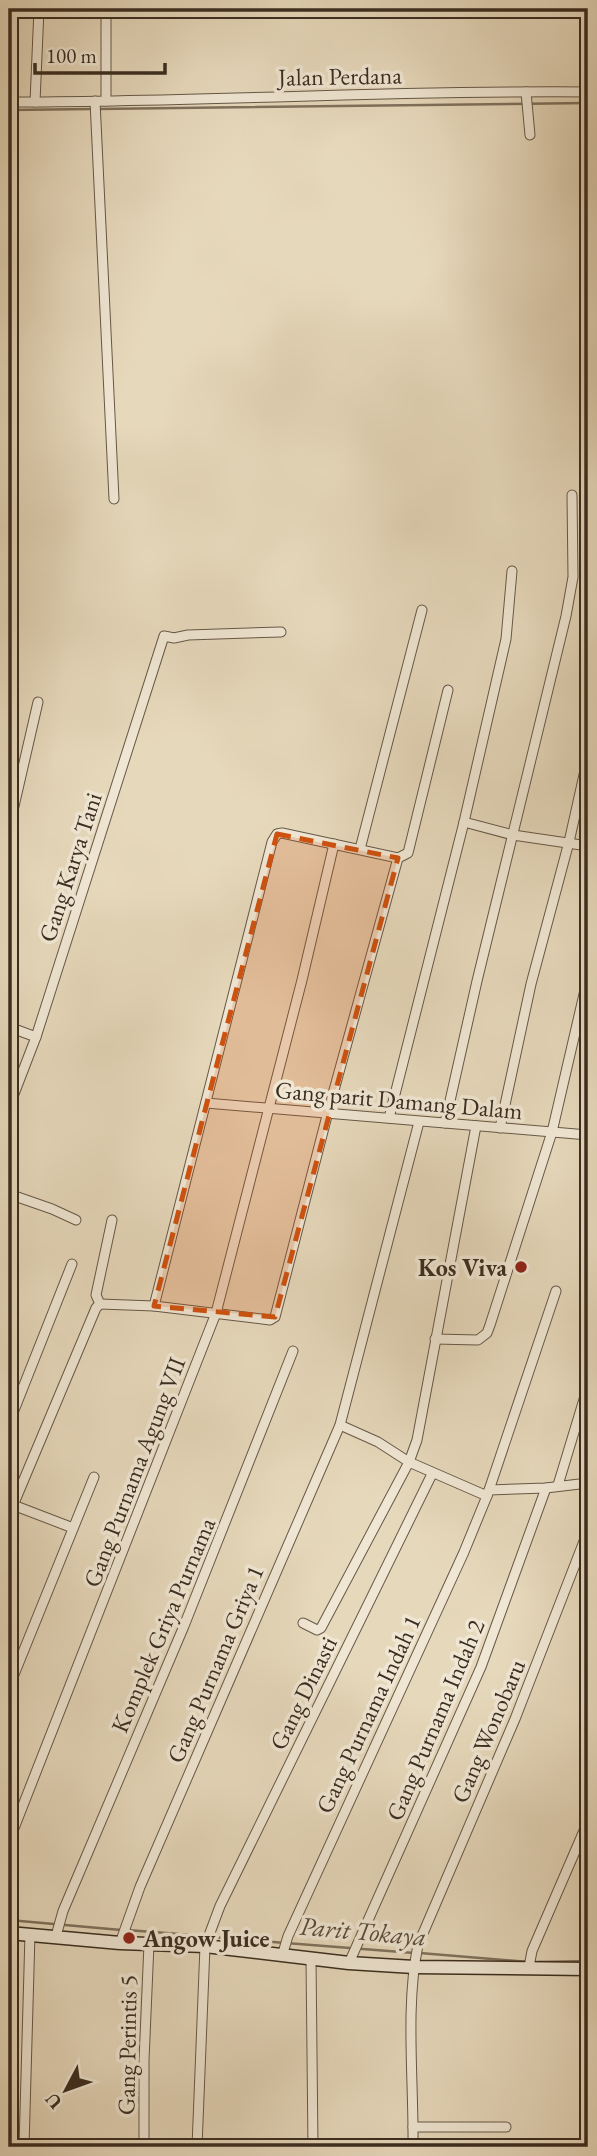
<svg xmlns="http://www.w3.org/2000/svg" width="597" height="2156" viewBox="0 0 597 2156" font-family="'EB Garamond',serif">
	<rect width="100%" height="100%" fill="#e6d8bb"/>
	<filter id="stains"><feTurbulence type="fractalNoise" baseFrequency=".00286" numOctaves="4"/><feColorMatrix values="0 0 0 0 .2 0 0 0 0 .09 0 0 0 0 .02 0 0 0 .5 -.17"/></filter>
	<radialGradient id="worn" r=".72"><stop offset=".6" stop-color="#630" stop-opacity="0"/><stop offset="1" stop-color="#630" stop-opacity=".3"/></radialGradient>
	<g fill="none" stroke-linecap="round" stroke-linejoin="round">
		<!-- stream -->
		<g stroke="#7f715d" stroke-width="2.5">
			<polyline points="98,109 588,103"/>
			<polyline points="9,110 91,109"/>
			<polyline points="9,1920 121,1930"/>
			<polyline points="127,1930 205,1936"/>
			<polyline points="211,1937 414,1953"/>
			<polyline points="420,1953 529,1962"/>
			<polyline points="539,1962 588,1961"/>
		</g>
		<!-- street casing -->
		<g stroke="#665847" stroke-width="11">
			<g id="street">
				<polyline points="11,9 9,40 11,102"/>
				<polyline points="526,92 530,135"/>
				<polyline points="95,101 114,499"/>
				<polyline points="106,101 106,9"/>
				<path d="M9 102C202 102 395 90 588 92"/>
				<polyline points="35,102 39,9"/>
				<polyline points="9,186 10,200"/>
				<polyline points="512,571 506,639 464,822 513,835 588,846"/>
				<polyline points="9,828 38,702"/>
				<polyline points="360,849 422,610"/>
				<polyline points="9,1027 36,1037"/>
				<polyline points="206,1103 588,1135"/>
				<polyline points="9,1107 36,1037 164,636 174,638 188,635 281,632"/>
				<polyline points="389,1118 464,822"/>
				<polyline points="445,1123 477,981 566,616 573,577 572,495"/>
				<polyline points="500,1128 531,984 569,842 588,757"/>
				<polyline points="9,1194 52,1209 76,1220"/>
				<polyline points="100,1304 154,1306 270,1320 275,1317 328,1112 398,858 408,853 448,690"/>
				<polyline points="100,1304 96,1295 112,1220"/>
				<polyline points="154,1306 272,842 277,834 282,833 398,858"/>
				<polyline points="435,1339 478,1340 487,1333 490,1325 552,1132 588,977"/>
				<polyline points="9,1423 72,1264"/>
				<polyline points="558,1485 588,1386"/>
				<polyline points="489,1490 546,1488 588,1483"/>
				<polyline points="487,1496 556,1291"/>
				<polyline points="13,1505 73,1528"/>
				<polyline points="9,1515 96,1308 100,1304"/>
				<polyline points="303,1623 317,1630 321,1628 409,1462 378,1442 340,1425"/>
				<polyline points="9,1687 94,1477"/>
				<polyline points="9,1841 216,1313 302,980 334,844"/>
				<polyline points="56,1936 63,1911 184,1626 293,1351"/>
				<polyline points="120,1943 140,1887 340,1425 419,1122"/>
				<polyline points="282,1956 288,1936 464,1552 487,1496 409,1462 417,1440 476,1126"/>
				<polyline points="311,1959 313,2147"/>
				<polyline points="349,1963 481,1667 546,1488"/>
				<polyline points="529,1967 532,1951 586,1826"/>
				<polyline points="413,2127 506,2127"/>
				<polyline points="24,2147 30,1934"/>
				<polyline points="144,2147 144,2060 149,1944"/>
				<polyline points="197,2147 205,1946 220,1906 432,1474"/>
				<path d="M413 2147C414 2083 405 2007 418 1945L515 1719 588 1531"/>
			</g>
		</g>
		<!-- secondary casing -->
		<g stroke="#3b2d20" stroke-width="15">
			<polyline id="secondary" points="9,1933 120,1943 205,1946 349,1963 414,1967 588,1969"/>
		</g>
		<!-- street -->
		<use href="#street" stroke="#efe6d3" stroke-width="9"/>
		<!-- secondary -->
		<use href="#secondary" stroke="#efe6d3" stroke-width="12"/>
	</g>
	<!-- marked area -->
	<path fill="#ce520f" fill-opacity="0.2" stroke="#ce520f" stroke-width="5" stroke-dasharray="14 9" stroke-linejoin="round" d="M277 834 398 858 275 1317 154 1306Z"/>
	<!-- markers -->
	<g fill="#8f2418" stroke="#efe6d3" stroke-width="2.5">
		<circle cx="521" cy="1267" r="7"/>
		<circle cx="129" cy="1938" r="7"/>
	</g>
	<g text-anchor="middle" dominant-baseline="central" stroke-width="7" stroke-linejoin="round" paint-order="stroke">
		<!-- street labels -->
		<g font-size="24" fill="#3b2d20" stroke="#efe6d3">
			<text transform="translate(340 76) rotate(-1)">Jalan Perdana</text>
			<text transform="translate(70 867) rotate(-72)">Gang Karya Tani</text>
			<text transform="translate(399 1100) rotate(5)">Gang parit Damang Dalam</text>
			<text transform="translate(134 1472) rotate(-69)">Gang Purnama Agung VII</text>
			<text transform="translate(163 1625) rotate(-67)">Komplek Griya Purnama</text>
			<text transform="translate(215 1664) rotate(-67)">Gang Purnama Griya 1</text>
			<text transform="translate(303 1693) rotate(-64)">Gang Dinasti</text>
			<text transform="translate(368 1714) rotate(-65)">Gang Purnama Indah 1</text>
			<text transform="translate(435 1720) rotate(-67)">Gang Purnama Indah 2</text>
			<text transform="translate(488 1731) rotate(-67)">Gang Wonobaru</text>
			<text transform="translate(127 2045) rotate(-89)">Gang Perintis 5</text>
		</g>
		<!-- poi labels -->
		<g font-size="24" font-weight="bold" fill="#3b2d20" stroke="#efe6d3" text-anchor="end">
			<text x="507" y="1267">Kos Viva</text>
			<text x="143" y="1938" text-anchor="start">Angow Juice</text>
		</g>
		<!-- water labels -->
		<g font-size="26" font-style="italic" fill="#57493a" stroke="#efe6d3">
			<text transform="translate(363 1931) rotate(5)">Parit Tokaya</text>
		</g>
	</g>
	<!-- margin -->
	<rect width="597" height="2156" fill="none" stroke="#e6d8bb" stroke-width="35"/>
	<rect x="10" y="10" width="576" height="2135" fill="none" stroke="#3b2d20" stroke-width="3.5"/>
	<rect x="18" y="18" width="562" height="2121" fill="none" stroke="#3b2d20" stroke-width="2"/>
	<!-- north arrow -->
	<g transform="translate(66 2090) rotate(229)" stroke="#efe6d3" stroke-width="5" paint-order="stroke">
	<path d="M0-5L12 26L0 18L-12 26Z" fill="#3b2d20"/>
	<text y="-10" font-size="19" font-weight="bold" text-anchor="middle" fill="#3b2d20">U</text>
	</g>
	<!-- scale -->
	<path d="M35 63v10h130v-10" fill="none" stroke="#3b2d20" stroke-width="3.5"/>
	<text x="46" y="63" font-size="21" fill="#3b2d20" stroke="#efe6d3" stroke-width="5" paint-order="stroke">100 m</text>
	<rect width="100%" height="100%" filter="url(#stains)"/>
	<rect width="100%" height="100%" fill="url(#worn)"/>
</svg>
